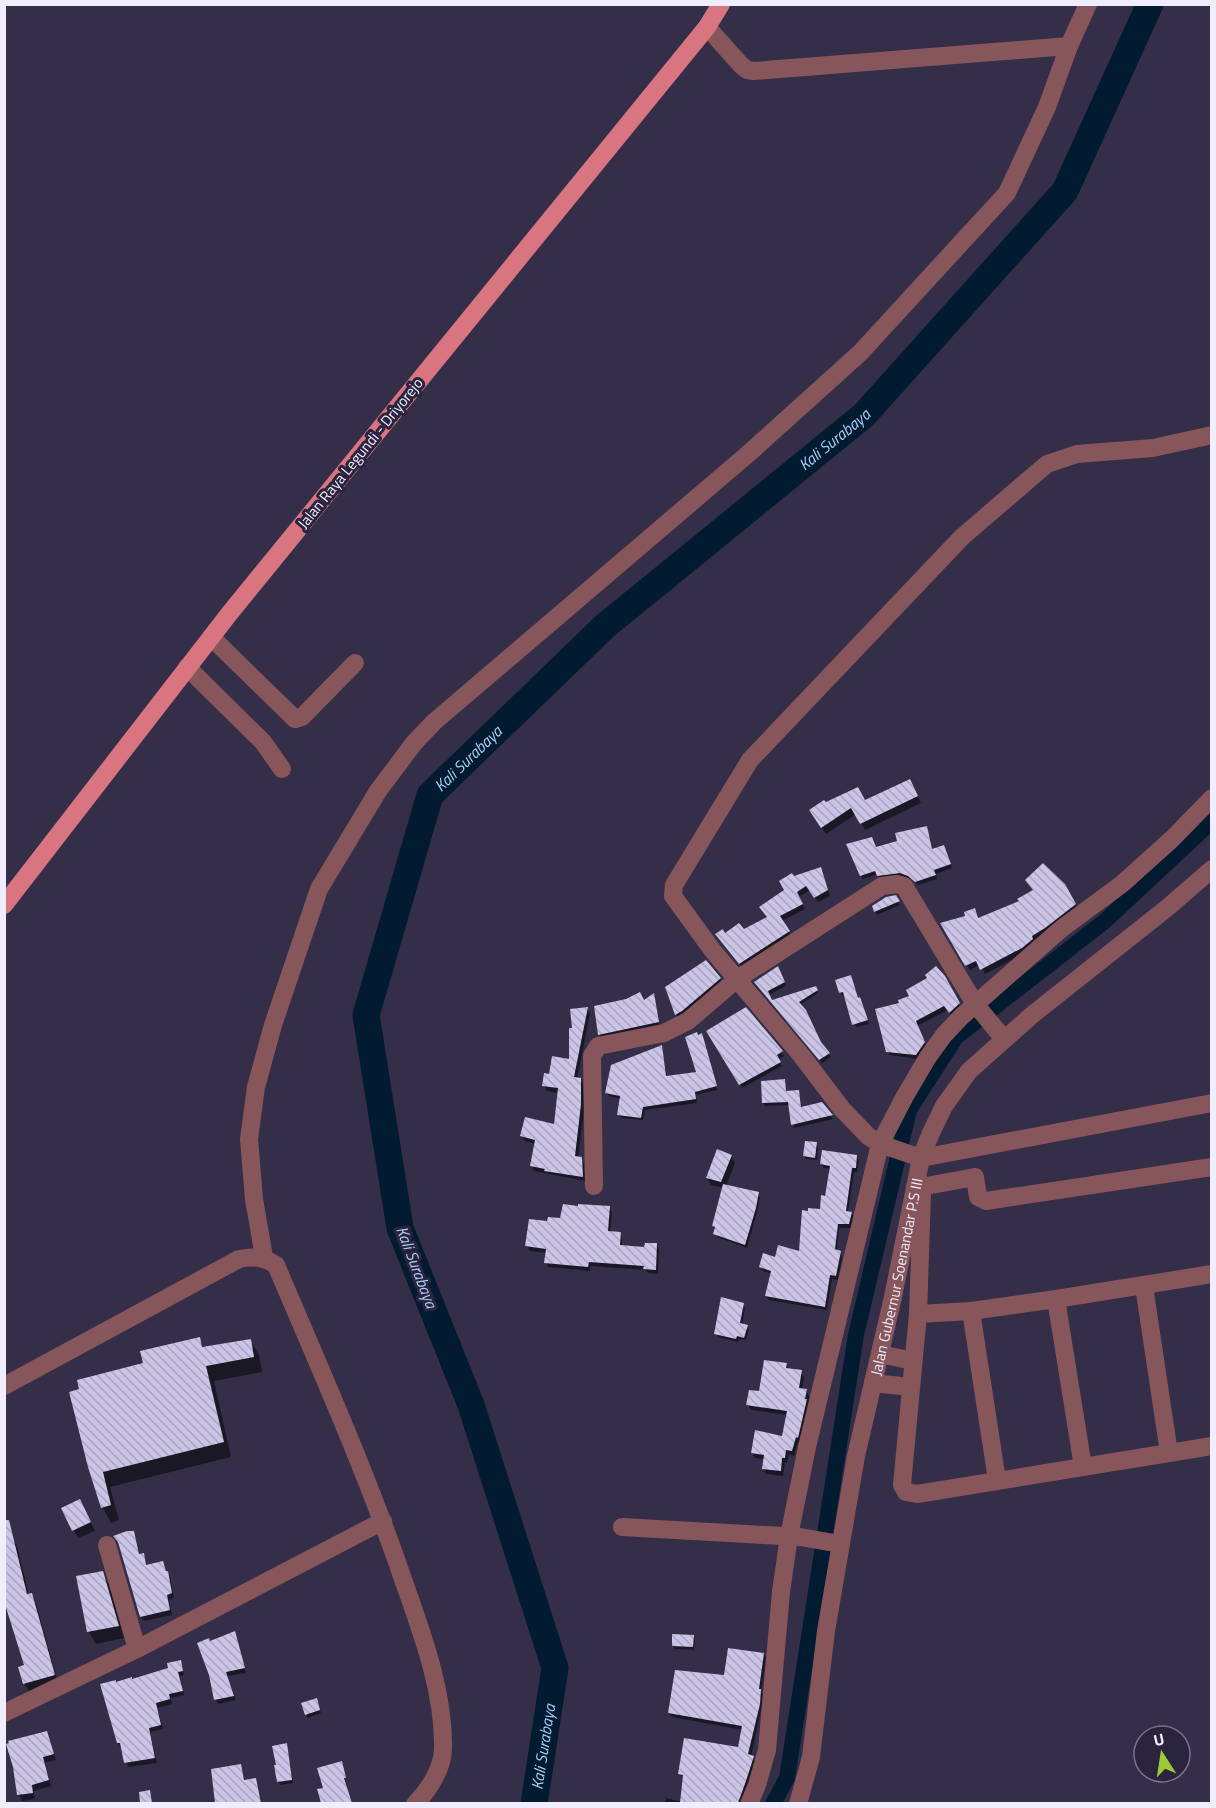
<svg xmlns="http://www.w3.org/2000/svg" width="1216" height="1808" viewBox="0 0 1216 1808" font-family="'Titillium Web',sans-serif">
	<defs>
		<pattern id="building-back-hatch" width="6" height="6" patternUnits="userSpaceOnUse" patternTransform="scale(1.5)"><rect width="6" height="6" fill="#cbc4e7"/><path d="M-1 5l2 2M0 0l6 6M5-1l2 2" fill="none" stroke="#aaa5c0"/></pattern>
	</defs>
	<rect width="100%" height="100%" fill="#342e48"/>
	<!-- shadow -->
	<g fill="#0007">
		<polygon points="913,787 921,803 865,830 856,814 826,834 815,817 825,804 865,802"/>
		<polygon points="876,849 946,850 952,868 936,874 937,879 918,885 912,879 903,877 881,880 878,874 863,879 861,876"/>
		<polygon points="820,869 830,896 818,902 810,890 799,897 805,909 782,921 792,937 743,968 719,939 724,935 743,931 768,918 793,877"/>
		<polygon points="1064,885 1078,909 1048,933 1033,941 1035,944 1025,953 985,974 980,965 970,970 942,924 978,919"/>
		<polygon points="895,897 900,905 877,915 875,911"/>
		<polygon points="777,968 786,986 769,995 772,1001 815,988 818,993 800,1005 821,1044 831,1057 822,1063 758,985"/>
		<polygon points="944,977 961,1008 952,1016 948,1010 917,1026 926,1047 918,1059 890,1055 887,1051 901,1004"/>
		<polygon points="720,979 722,982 678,1017 676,1014"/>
		<polygon points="837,981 861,1002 869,1024 856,1027 846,995 842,996"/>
		<polygon points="654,995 659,1026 601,1037 599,1034"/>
		<polygon points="587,1009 590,1014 577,1079 580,1079 583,1084 584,1111 578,1158 581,1159 584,1164 585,1181 534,1171 531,1165 536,1144 525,1141 522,1136 555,1126 559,1093 547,1091 544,1086 550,1076 571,1061 573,1029"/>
		<polygon points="745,1009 784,1056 778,1060 782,1066 742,1088 708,1031"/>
		<polygon points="698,1037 703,1038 717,1090 696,1095 697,1103 645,1110 643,1120 621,1118 619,1114 621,1099 609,1096 607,1093 661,1047 667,1077 698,1073"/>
		<polygon points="784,1081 787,1092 799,1091 802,1108 822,1103 833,1119 794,1128 790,1105 765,1106 763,1102"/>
		<polygon points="816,1144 818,1147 817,1160 806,1159 804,1156"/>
		<polygon points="731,1156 735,1163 726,1186 758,1193 760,1197 757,1212 747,1248 717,1237 713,1226 724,1188 711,1185 707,1178"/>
		<polygon points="856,1156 859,1161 857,1172 854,1172 848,1212 851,1212 854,1217 851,1228 839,1228 837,1251 842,1257 838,1280 832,1279 827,1310 769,1300 766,1296 772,1274 763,1271 760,1266 776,1259 801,1253 826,1198 831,1169 824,1168 821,1164"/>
		<polygon points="609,1207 612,1212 610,1233 620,1233 622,1238 622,1246 646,1249 656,1245 659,1249 658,1274 648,1273 646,1270 590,1266 590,1271 548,1267 546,1262 547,1253 530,1251 527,1246 549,1223 562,1220 579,1208"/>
		<polygon points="743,1305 745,1308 742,1325 747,1326 749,1330 746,1340 739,1339 738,1342 718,1337 716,1333"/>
		<polygon points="199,1339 204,1348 250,1340 259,1355 262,1372 214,1381 231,1457 110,1487 119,1520 111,1523 103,1508 89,1467 145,1364"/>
		<polygon points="786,1364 789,1370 801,1372 804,1377 802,1390 806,1391 809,1396 809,1406 800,1442 798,1442 794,1456 789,1454 787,1463 785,1462 783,1476 766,1474 763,1468 764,1459 755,1458 752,1452 783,1438 788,1415 751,1410 748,1405"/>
		<polygon points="84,1508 95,1531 78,1538 63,1509"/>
		<polygon points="134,1532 140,1555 143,1555 147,1567 163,1563 170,1577 174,1598 169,1600 172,1615 144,1621 141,1617"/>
		<polygon points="12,1538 17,1546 29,1595 31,1595 36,1603 58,1683 29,1691 24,1683 26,1666"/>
		<polygon points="102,1573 109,1585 124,1638 96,1644 88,1631"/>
		<polygon points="235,1633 246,1673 227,1676 236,1700 218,1704 216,1700 210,1643"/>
		<polygon points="693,1637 695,1640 694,1650 675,1649 673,1645"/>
		<polygon points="763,1654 766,1658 761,1691 763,1695 761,1709 751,1757 755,1761 742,1804 665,1804 666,1798 682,1802 684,1778 679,1773 740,1749 743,1730 672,1717 669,1713"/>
		<polygon points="180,1661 184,1675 180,1676 184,1695 170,1698 172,1704 157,1708 163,1729 150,1732 157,1763 128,1767 123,1747 121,1747 118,1743 116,1683 132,1681 169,1669"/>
		<polygon points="318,1703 321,1713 308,1718 306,1714"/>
		<polygon points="47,1732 56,1760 45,1763 51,1786 34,1791 35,1799 22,1801 19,1795 15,1767"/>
		<polygon points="286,1745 293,1783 280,1785 278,1781"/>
		<polygon points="341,1763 352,1804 322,1804 319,1790 324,1789"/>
		<polygon points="240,1766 245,1781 256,1779 262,1804 217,1804 213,1770"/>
	</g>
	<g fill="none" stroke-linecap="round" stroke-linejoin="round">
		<!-- canal -->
		<polyline stroke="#031b30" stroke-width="16" points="773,1804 787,1778 856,1335 909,1110 956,1037 1105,921 1212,821"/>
		<!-- river -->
		<path stroke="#031b30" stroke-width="27" id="s1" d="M534 1804 555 1668 471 1405 400 1228 366 1015 430 795 605 626 864 415 1065 191 1150 4"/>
	</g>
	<!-- building -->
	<g fill="url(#building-back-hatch)">
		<polygon points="910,779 918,796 860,824 851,808 821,828 809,810 824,800 826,802 858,787 865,800"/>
		<polygon points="927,826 932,849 944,845 951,864 934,870 936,875 915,882 908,876 900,873 877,876 875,871 860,876 846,844 872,837 876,847 897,841 895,833"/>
		<polygon points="1043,863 1065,884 1076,904 1045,928 1032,936 1033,939 1022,948 980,970 976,961 965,966 940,923 965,916 964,912 975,908 978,918 1019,901 1017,899 1033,890 1025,880"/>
		<polygon points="821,867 828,890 814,898 806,886 797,892 803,904 780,916 790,931 739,964 715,934 723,929 725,933 739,923 744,929 767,917 759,907 784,890 779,881 792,873 794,876"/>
		<polygon points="896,895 900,901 874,912 872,906 886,897"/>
		<polygon points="706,960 721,978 682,1011 675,1015 665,987"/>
		<polygon points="778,966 785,982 768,991 772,1000 816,986 818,990 799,1002 806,1010 821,1042 830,1053 819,1060 754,982"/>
		<polygon points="936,966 945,976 960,1003 949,1013 944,1006 916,1021 925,1042 916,1055 886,1052 875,1009 899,1003 898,1000 909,996 906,990 927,978 925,975"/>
		<polygon points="851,975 858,998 860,997 868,1020 852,1025 843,992 839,993 835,980"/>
		<polygon points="640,992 644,1000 654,993 659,1022 598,1035 594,1006 626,999"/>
		<polygon points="588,1007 574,1077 581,1078 581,1104 575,1156 582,1157 583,1177 544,1171 545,1169 530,1166 535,1140 520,1136 525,1117 554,1124 558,1088 542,1086 544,1073 549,1074 552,1056 569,1059 569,1028 572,1028 570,1009"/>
		<polygon points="746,1007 783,1051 777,1055 781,1062 739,1085 706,1031"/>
		<polygon points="697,1032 698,1035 702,1033 717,1086 695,1092 696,1099 643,1107 641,1118 617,1115 620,1096 605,1093 611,1065 662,1045 666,1076 696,1072 685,1037"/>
		<polygon points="785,1079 786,1091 799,1090 801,1107 822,1102 833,1115 791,1125 788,1102 762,1103 761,1081"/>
		<polygon points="805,1141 817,1142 815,1158 803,1156"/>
		<polygon points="717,1149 732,1155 721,1182 706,1178"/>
		<polygon points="822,1150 857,1155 856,1168 852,1168 846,1211 852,1212 849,1224 838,1224 835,1249 841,1251 836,1276 830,1275 825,1307 765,1296 771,1271 759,1267 763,1253 775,1257 778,1245 799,1251 802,1210 808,1211 808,1208 820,1209 821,1195 825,1196 830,1166 820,1164"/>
		<polygon points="723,1184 759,1192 756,1208 745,1245 713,1234 715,1227 712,1226"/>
		<polygon points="563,1204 578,1206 578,1204 610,1206 608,1231 621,1232 620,1245 644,1247 645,1243 657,1243 656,1270 643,1269 644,1266 589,1262 588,1267 544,1263 546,1249 525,1246 529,1219 547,1221 548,1217 560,1218"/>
		<polygon points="721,1297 744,1303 740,1323 748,1325 744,1338 737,1336 736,1339 714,1334"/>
		<polygon points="200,1337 202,1347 251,1339 254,1357 206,1366 224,1442 103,1472 111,1505 101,1508 88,1467 69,1392 79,1389 77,1380 143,1363 140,1351"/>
		<polygon points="764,1360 787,1363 786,1368 802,1370 799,1388 807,1389 805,1399 807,1399 798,1438 796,1437 792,1451 786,1450 785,1458 782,1458 781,1471 762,1469 764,1455 751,1453 755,1430 782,1436 787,1411 746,1405 749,1390 759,1391"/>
		<polygon points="80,1499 91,1522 72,1531 61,1508"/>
		<polygon points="4,1520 9,1520 27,1594 32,1593 55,1675 23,1684 18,1667 24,1665 4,1601"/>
		<polygon points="127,1531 134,1531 139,1554 144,1553 146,1565 163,1561 166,1571 168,1571 172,1593 167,1595 170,1610 140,1617 118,1542 113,1536"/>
		<polygon points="103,1571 119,1626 87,1632 76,1576"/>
		<polygon points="235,1631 245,1668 226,1672 234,1696 214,1700 209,1675 197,1643 209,1638 210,1641"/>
		<polygon points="672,1634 694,1635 693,1647 672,1646"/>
		<polygon points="728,1648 764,1653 759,1689 761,1689 760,1704 748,1754 754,1756 746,1781 738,1803 680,1803 683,1775 678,1774 684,1738 738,1747 742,1726 668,1713 675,1670 724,1675"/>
		<polygon points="181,1660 183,1671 178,1672 183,1691 169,1694 170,1699 156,1703 161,1725 149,1728 155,1758 124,1763 120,1743 117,1743 100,1684 116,1680 116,1682 132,1677 132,1679 168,1668 167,1663"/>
		<polygon points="317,1698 320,1710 305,1715 301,1703"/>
		<polygon points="47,1731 54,1754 43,1757 49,1780 32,1785 33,1793 17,1795 13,1767 6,1744 9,1743 8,1741"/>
		<polygon points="287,1743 292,1780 277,1782 274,1765 276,1765 272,1746"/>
		<polygon points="342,1761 346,1778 344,1778 352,1803 321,1803 317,1789 323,1788 317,1768"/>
		<polygon points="241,1764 244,1780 256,1778 261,1803 215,1803 211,1769"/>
		<polygon points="150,1790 152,1803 140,1803 139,1792"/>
	</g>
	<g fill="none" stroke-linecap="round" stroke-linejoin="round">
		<!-- street -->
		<g stroke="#87565b" stroke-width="18">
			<polyline points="707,27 741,65 747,70 754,71 1069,46 1088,4"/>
			<polyline points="1212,435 1153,448 1077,454 1047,464 962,537 750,760 674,885 673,896 713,951 801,1055 842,1109 868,1136 880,1144 921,1158 1212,1103"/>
			<polyline points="211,637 295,719 302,717 355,663"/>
			<polyline points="187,667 263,742 282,769"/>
			<polyline points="594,1186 592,1056 598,1046 664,1033 688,1021 737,979 882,886 897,884 904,886 975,1004 1004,1039"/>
			<polyline points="915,1188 975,1177 978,1197 986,1201 1212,1167"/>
			<polyline points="264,1257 254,1199 249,1139 256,1087 273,1025 319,889 378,791 414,743 434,722 748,454 860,353 1007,193 1047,107 1069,46"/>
			<polyline points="1212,1274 1056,1299 971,1311 918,1314 902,1485 906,1492 917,1494 1212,1446"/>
			<polyline points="1144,1286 1169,1453"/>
			<polyline points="1056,1299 1083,1467"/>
			<polyline points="971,1311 997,1480"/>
			<polyline points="918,1314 922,1194"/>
			<polyline points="880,1354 913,1361"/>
			<polyline points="873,1383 911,1387"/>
			<path d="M4 1386 239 1259C254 1256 263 1257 276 1265 321 1371 368 1476 405 1585 423 1636 444 1693 443 1748 443 1768 429 1790 415 1804"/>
			<polyline points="622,1527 800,1537 840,1544"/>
			<polyline points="107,1545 137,1649"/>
			<polyline points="4,1713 137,1649 383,1521"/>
			<polyline points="749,1804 757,1785 767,1750 781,1592 789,1536 807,1447 880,1144 905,1096 928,1057 944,1035 961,1017 1061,929 1122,884 1172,839 1212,798"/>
			<path id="s2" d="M798 1804 811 1757 826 1631 856 1456 893 1297 921 1158 930 1135 944 1106 969 1071 1032 1015 1167 908 1212 869"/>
		</g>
		<!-- primary -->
		<polyline stroke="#d97581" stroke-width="18" points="4,905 229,614 707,27 721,4"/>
	</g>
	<g text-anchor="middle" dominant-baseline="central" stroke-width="6" stroke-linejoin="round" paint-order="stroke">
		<!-- street labels -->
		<g font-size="15" fill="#f0edff" stroke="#2a243e">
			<text transform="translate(360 453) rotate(-51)">Jalan Raya Legundi - Driyorejo</text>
			<text stroke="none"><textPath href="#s2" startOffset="537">Jalan Gubernur Soenandar P.S III</textPath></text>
		</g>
		<!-- water labels -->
		<g font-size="16" font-style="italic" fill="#aad2f9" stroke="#2a243e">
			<text stroke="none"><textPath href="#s1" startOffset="1588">Kali Surabaya</textPath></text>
			<text stroke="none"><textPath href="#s1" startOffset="1102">Kali Surabaya</textPath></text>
			<text transform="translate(417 1267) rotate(69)">Kali Surabaya</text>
			<text stroke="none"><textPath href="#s1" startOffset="58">Kali Surabaya</textPath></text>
		</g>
	</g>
	<!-- border -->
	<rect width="1216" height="1808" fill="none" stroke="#f0edff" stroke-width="12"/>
	<!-- north arrow -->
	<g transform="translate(1162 1754) rotate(348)"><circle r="28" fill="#2a243e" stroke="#79748b" stroke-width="1.5"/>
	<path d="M0-4.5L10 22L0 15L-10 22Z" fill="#9dca30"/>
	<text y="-9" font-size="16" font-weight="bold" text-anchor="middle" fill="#f0edff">U</text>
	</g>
</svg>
